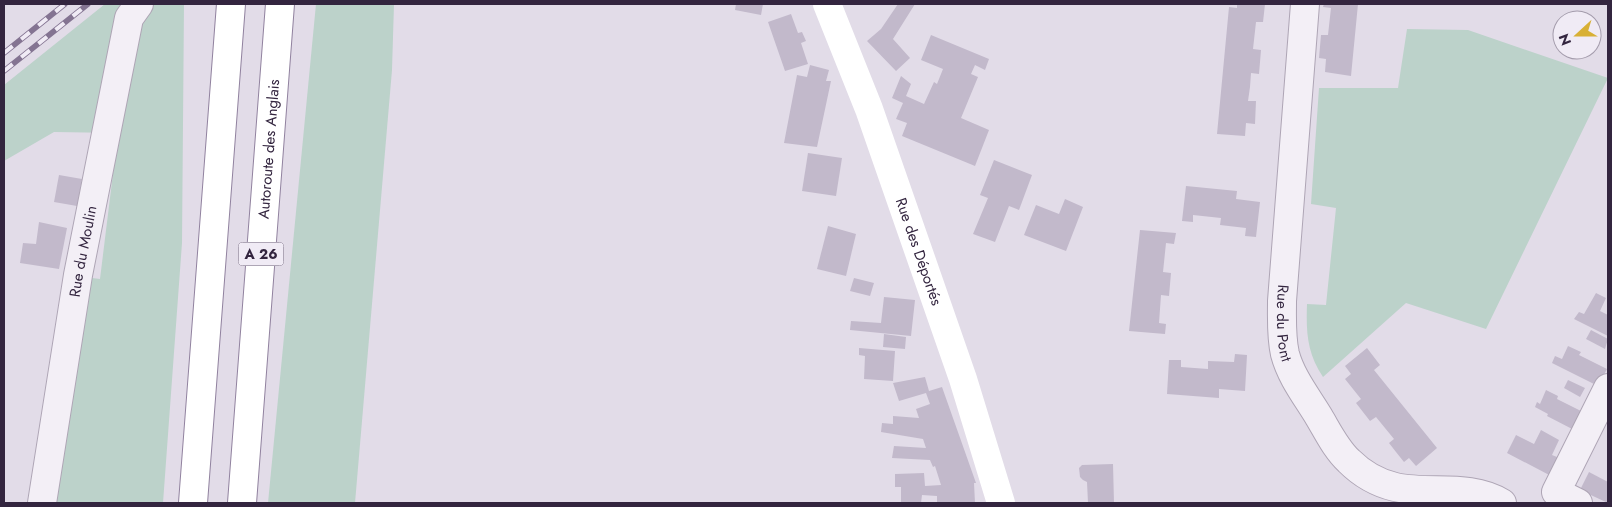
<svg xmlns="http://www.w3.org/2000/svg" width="1612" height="507" viewBox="0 0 1612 507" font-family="Jost,sans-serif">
	<rect width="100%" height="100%" fill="#e2dce8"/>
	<!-- green -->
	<g fill="#bcd2ca">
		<polygon points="105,4 184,4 182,243 163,503 34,503 68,275 100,279 118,133 54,132 4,161 4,85"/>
		<polygon points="316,4 394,4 392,70 355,503 268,503"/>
		<path d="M1407 29 1468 30 1608 78 1486 329 1406 303 1323 377C1307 353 1306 332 1307 304L1326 305 1336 208 1311 204 1319 88H1398Z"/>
	</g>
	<!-- building -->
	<g fill="#c2b9cb">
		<polygon points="736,4 763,4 761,15 735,10"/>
		<polygon points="898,4 915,4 893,39 910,58 896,71 867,41 881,29"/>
		<polygon points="1237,4 1265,4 1263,22 1256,22 1253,49 1261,50 1259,74 1251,73 1250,87 1248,101 1256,101 1255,124 1246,123 1245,136 1217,134 1229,7 1237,8"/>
		<polygon points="1324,4 1358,4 1351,76 1325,72 1326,59 1319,58 1321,35 1328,35 1331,8 1323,7"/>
		<polygon points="791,14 798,33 802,32 806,41 801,43 808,64 785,71 768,22"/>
		<polygon points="931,35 989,59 985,70 975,65 971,74 978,77 961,118 989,130 975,166 902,136 907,123 896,119 903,103 892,98 901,76 911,84 906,96 924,104 934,82 937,84 943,69 921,60"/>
		<polygon points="810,65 829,70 826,81 831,81 817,147 784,143 797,75 807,77"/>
		<polygon points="808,153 842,158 836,196 802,191"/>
		<polygon points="994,160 1032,175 1019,210 1009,206 995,242 973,234 988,198 980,195"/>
		<polygon points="59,175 82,179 77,206 54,202"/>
		<polygon points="1186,186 1237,191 1236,199 1260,202 1256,237 1245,236 1246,228 1220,225 1221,218 1193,215 1193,222 1182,221"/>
		<polygon points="1065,199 1083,207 1066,251 1024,235 1036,205 1059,214"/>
		<polygon points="39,222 67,228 59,269 20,263 23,243 36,244"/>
		<polygon points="828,226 856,234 846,276 817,269"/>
		<polygon points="1140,230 1176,233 1174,244 1166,243 1163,272 1171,273 1169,296 1161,295 1159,323 1166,324 1165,334 1129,331"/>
		<polygon points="854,278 874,283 870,296 850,291"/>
		<polygon points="1596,293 1606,298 1600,311 1608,315 1608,336 1574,319 1579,312 1584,314"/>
		<polygon points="884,297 915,300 911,336 850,330 851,321 881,323"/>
		<polygon points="1591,330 1608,339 1605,349 1586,339"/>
		<polygon points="884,334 906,337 905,349 883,347"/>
		<polygon points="1568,346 1581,352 1579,355 1607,369 1598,386 1552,363 1555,356 1562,359"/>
		<polygon points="859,348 895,351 893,381 864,379 865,356 859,355"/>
		<polygon points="1367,348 1380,365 1374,370 1437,448 1416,466 1409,458 1404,462 1396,452 1389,443 1394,439 1376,417 1370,421 1356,403 1361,399 1345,379 1351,374 1345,366"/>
		<polygon points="1235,354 1247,355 1245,391 1219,389 1219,398 1167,394 1169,360 1181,360 1181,367 1208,369 1208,361 1234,362"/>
		<polygon points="925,377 929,391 942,387 976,483 974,483 975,503 937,503 937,496 922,495 921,503 901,502 901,487 895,487 895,474 924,473 925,486 941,485 935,466 933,467 930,460 892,458 894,446 926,448 923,439 881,432 882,423 893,424 893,416 919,418 916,409 930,404 926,393 899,401 893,383"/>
		<polygon points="1568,380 1585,388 1580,397 1564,388"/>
		<polygon points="1546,390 1558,396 1557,399 1585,413 1576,431 1547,416 1548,414 1535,407 1537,402 1540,404"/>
		<polygon points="1541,430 1559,440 1552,455 1562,459 1553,477 1507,453 1516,435 1534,444"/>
		<polygon points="1113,464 1114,503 1088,503 1087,482 1083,480 1080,477 1079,468 1082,465"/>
		<polygon points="1589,472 1608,482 1608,503 1580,490"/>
	</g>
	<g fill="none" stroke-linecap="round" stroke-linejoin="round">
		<!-- street casing -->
		<g stroke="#aea5b5" stroke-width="30">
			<g id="street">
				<path id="s1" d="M1305 4 1282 301C1282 319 1281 337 1285 354 1291 377 1307 397 1319 417 1328 432 1336 449 1349 461 1361 473 1378 483 1395 487 1430 495 1469 483 1502 503"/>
				<path id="s2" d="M42 503 78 275 129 18 139 4"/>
				<polyline points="1578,503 1556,492 1608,388"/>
			</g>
		</g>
		<!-- highway casing -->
		<g stroke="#91829f" stroke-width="30">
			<g id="highway">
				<polyline points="193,503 231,4"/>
				<path id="s4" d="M242 503 280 4"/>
			</g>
		</g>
		<!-- street -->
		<use href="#street" stroke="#f3eff6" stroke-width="28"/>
		<!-- secondary -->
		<path stroke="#fff" stroke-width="28" id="s3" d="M827 4 869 109 963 379 1001 503"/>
		<!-- highway -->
		<use href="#highway" stroke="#fff" stroke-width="28"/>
		<!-- rail casing -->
		<g stroke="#847492" stroke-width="5.5">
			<g id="rail">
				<polyline points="4,53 65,4"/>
				<polyline points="4,71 88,4"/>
			</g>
		</g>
		<!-- rail -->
		<use href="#rail" stroke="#f0ebf5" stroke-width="4" stroke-dasharray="11" stroke-linecap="butt"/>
	</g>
	<g text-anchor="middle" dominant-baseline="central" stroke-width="4.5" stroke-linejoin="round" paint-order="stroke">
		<!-- shield labels -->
		<rect fill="#f0ebf5" stroke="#6c6076" stroke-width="1" x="238.5" y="242.5" width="45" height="23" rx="4"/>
		<g font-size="14" font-weight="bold" fill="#33253f">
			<text x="261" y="254">A 26</text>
		</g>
		<!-- street labels -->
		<g font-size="15" fill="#33253f" stroke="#f0ebf5">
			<text stroke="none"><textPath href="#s4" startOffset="355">Autoroute des Anglais</textPath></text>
			<text stroke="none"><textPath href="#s2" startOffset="255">Rue du Moulin</textPath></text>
			<text stroke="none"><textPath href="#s3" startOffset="264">Rue des Déportés</textPath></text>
			<text stroke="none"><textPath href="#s1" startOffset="320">Rue du Pont</textPath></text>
		</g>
	</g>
	<!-- border -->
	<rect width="1612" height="507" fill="none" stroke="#33253f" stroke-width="10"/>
	<!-- north arrow -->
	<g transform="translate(1577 35) rotate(249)"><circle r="24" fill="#f0ebf5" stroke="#a49cac"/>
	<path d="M0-4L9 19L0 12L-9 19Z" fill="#d8b035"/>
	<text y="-8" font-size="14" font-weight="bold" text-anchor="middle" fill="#33253f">N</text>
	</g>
</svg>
